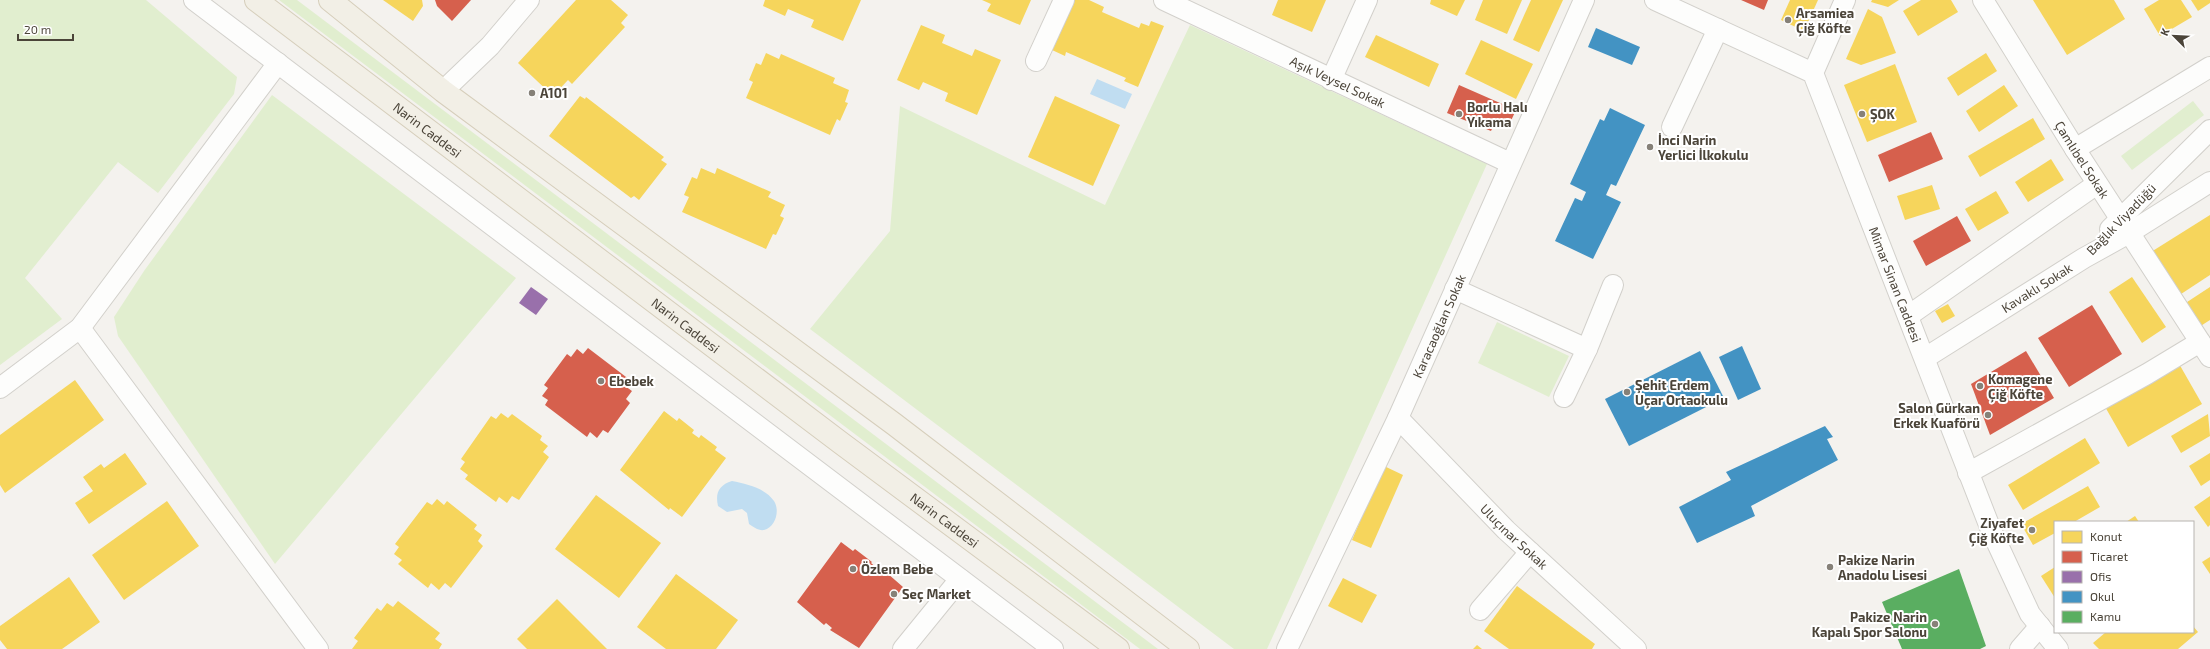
<svg xmlns="http://www.w3.org/2000/svg" width="2210" height="649" viewBox="0 0 2210 649" font-family="'Exo 2',sans-serif">
	<rect width="100%" height="100%" fill="#f4f2ee"/>
	<!-- green -->
	<g fill="#e1eecf">
		<polygon points="0,0 146,0 237,77 234,94 158,193 118,162 25,278 62,319 0,365"/>
		<polygon points="279,0 297,0 1158,649 1140,649"/>
		<polygon points="1190,25 1487,164 1267,649 1234,649 810,329 890,231 900,106 1105,205"/>
		<polygon points="272,95 516,278 275,564 118,336 114,317 144,271"/>
		<polygon points="2193,101 2204,115 2132,170 2121,156"/>
		<polygon points="1497,322 1569,356 1549,397 1478,363"/>
	</g>
	<!-- water -->
	<g fill="#c0ddf1">
		<polygon points="1097,79 1132,94 1125,109 1090,94"/>
		<path d="M732 481C747 484 765 488 774 501 780 510 776 527 764 530 759 531 753 527 749 524L747 513 742 509 727 512 718 506C715 493 719 485 732 481Z"/>
	</g>
	<!-- homes -->
	<g fill="#f6d55c">
		<polygon points="383,0 422,0 423,6 413,21"/>
		<polygon points="576,0 611,0 628,15 621,23 625,27 572,84 568,80 553,96 518,63"/>
		<polygon points="765,0 861,0 843,41 811,27 814,20 788,9 785,16 763,6"/>
		<polygon points="982,0 1031,0 1020,25 987,11 991,4"/>
		<polygon points="1073,0 1089,0 1104,7 1102,12 1139,28 1141,23 1149,26 1151,21 1164,26 1138,87 1124,81 1126,78 1066,52 1065,56 1052,50"/>
		<polygon points="1278,0 1326,0 1312,32 1272,15"/>
		<polygon points="1431,0 1465,0 1457,16 1430,4"/>
		<polygon points="1483,0 1522,0 1507,34 1475,20"/>
		<polygon points="1531,0 1563,0 1539,52 1513,40"/>
		<polygon points="1790,0 1818,0 1804,31 1781,20"/>
		<polygon points="1872,0 1899,0 1888,7 1871,2"/>
		<polygon points="1921,0 1951,0 1958,12 1918,36 1903,11"/>
		<polygon points="2033,0 2114,0 2125,19 2067,55"/>
		<polygon points="2159,0 2181,0 2192,17 2160,36 2144,9"/>
		<polygon points="2191,0 2210,0 2210,3 2198,11"/>
		<polygon points="1868,9 1882,17 1896,53 1861,65 1846,59"/>
		<polygon points="921,25 945,35 942,43 972,56 975,49 1001,60 977,115 945,101 948,93 923,82 919,90 897,80"/>
		<polygon points="1376,35 1439,64 1429,87 1365,57"/>
		<polygon points="1481,40 1533,64 1516,99 1465,74"/>
		<polygon points="766,53 779,59 781,54 835,78 833,83 849,90 845,102 848,103 840,121 837,119 830,135 746,98 753,82 749,80 756,63 761,65"/>
		<polygon points="1986,53 1997,71 1958,96 1947,78"/>
		<polygon points="1895,64 1917,122 1867,142 1844,85"/>
		<polygon points="2004,85 2018,106 1979,132 1966,111"/>
		<polygon points="580,96 585,99 586,97 664,157 661,160 667,164 639,200 634,196 631,198 549,136"/>
		<polygon points="1055,96 1120,125 1093,186 1028,157"/>
		<polygon points="2033,118 2045,139 1980,177 1968,156"/>
		<polygon points="2051,159 2064,180 2028,202 2015,182"/>
		<polygon points="701,168 715,174 717,168 771,192 768,197 785,205 780,216 784,218 776,235 773,234 766,249 682,212 689,197 684,195 692,177 697,179"/>
		<polygon points="1932,185 1940,209 1905,220 1897,196"/>
		<polygon points="1996,191 2009,213 1978,231 1965,209"/>
		<polygon points="2210,215 2210,275 2178,296 2151,252"/>
		<polygon points="2132,277 2166,327 2142,343 2109,292"/>
		<polygon points="2210,287 2210,320 2196,329 2181,306"/>
		<polygon points="1948,304 1955,316 1942,323 1935,311"/>
		<polygon points="2174,355 2202,404 2128,447 2100,398"/>
		<polygon points="75,380 104,420 5,493 0,485 0,435"/>
		<polygon points="664,411 677,421 679,418 694,430 692,433 699,438 701,435 717,447 715,450 726,458 682,517 670,508 669,510 620,470"/>
		<polygon points="501,413 508,418 512,414 542,436 540,440 548,446 543,452 549,457 519,500 512,496 507,503 499,497 496,502 465,479 468,475 460,469 465,462 461,459 491,416 496,419"/>
		<polygon points="2208,414 2210,436 2181,453 2171,436"/>
		<polygon points="2085,438 2100,463 2023,510 2008,485"/>
		<polygon points="125,453 147,484 89,524 75,503 93,491 83,477 101,464 104,468"/>
		<polygon points="2210,453 2210,480 2201,486 2189,466"/>
		<polygon points="1384,466 1403,475 1371,548 1352,540"/>
		<polygon points="2088,486 2100,507 2074,522 2055,522 2055,533 2033,545 2021,524"/>
		<polygon points="596,495 661,543 619,598 555,549"/>
		<polygon points="2210,496 2210,525 2208,527 2194,507"/>
		<polygon points="437,499 444,505 447,501 477,525 474,529 482,535 478,541 483,546 451,588 445,583 439,590 431,583 428,588 398,564 402,560 394,554 399,547 395,544 427,502 432,505"/>
		<polygon points="167,501 199,546 124,600 92,555"/>
		<polygon points="2135,516 2139,522 2126,522"/>
		<polygon points="2210,557 2210,574 2202,562"/>
		<polygon points="2055,567 2055,598 2041,576"/>
		<polygon points="676,574 738,620 716,649 666,649 637,627"/>
		<polygon points="69,577 100,622 62,649 7,649 0,640 0,626"/>
		<polygon points="1343,578 1377,595 1362,623 1328,606"/>
		<polygon points="1517,586 1595,644 1592,649 1509,649 1484,631"/>
		<polygon points="557,599 607,649 527,649 517,639"/>
		<polygon points="398,601 440,633 435,639 442,644 439,649 352,649 358,641 354,638 377,608 381,611 387,603 393,607"/>
		<polygon points="2193,626 2198,632 2178,649 2099,649 2093,643 2106,632 2193,632"/>
		<polygon points="1477,645 1482,649 1473,649"/>
	</g>
	<!-- shops -->
	<g fill="#d6604d">
		<polygon points="435,0 471,0 452,21 437,6"/>
		<polygon points="1741,0 1768,0 1764,10"/>
		<polygon points="1459,85 1516,110 1509,125 1496,120 1491,131 1447,113"/>
		<polygon points="1931,132 1943,159 1889,182 1878,155"/>
		<polygon points="1957,216 1971,241 1926,266 1913,241"/>
		<polygon points="2092,305 2122,354 2069,387 2038,338"/>
		<polygon points="588,348 630,380 625,386 632,391 626,399 630,403 608,433 603,430 597,438 590,432 587,437 545,405 548,400 542,396 548,388 544,385 567,354 571,357 577,349 583,354"/>
		<polygon points="2026,351 2054,398 1990,435 1971,384"/>
		<polygon points="841,542 853,551 855,549 872,562 871,563 877,568 879,566 903,587 859,648 830,630 832,628 826,623 824,625 797,602"/>
	</g>
	<!-- offices -->
	<polygon fill="#9970ab" points="531,287 548,299 536,315 519,303"/>
	<!-- schools -->
	<g fill="#4393c3">
		<polygon points="1596,28 1640,47 1632,65 1588,47"/>
		<polygon points="1610,108 1645,125 1616,186 1611,184 1606,195 1621,202 1593,259 1555,241 1575,198 1582,201 1586,192 1570,184 1600,119 1604,121"/>
		<polygon points="1742,346 1761,389 1738,400 1719,357"/>
		<polygon points="1700,351 1724,398 1629,446 1605,399"/>
		<polygon points="1825,426 1833,437 1827,439 1838,460 1751,506 1755,516 1697,543 1679,507 1731,480 1726,472"/>
	</g>
	<!-- public -->
	<polygon fill="#5aae61" points="1959,569 1986,646 1980,649 1902,649 1882,602"/>
	<g fill="none" stroke-linecap="round" stroke-linejoin="round">
		<!-- minor casing -->
		<g stroke="#d2d0cb" stroke-width="22">
			<g id="minor">
				<polyline points="194,0 1053,649"/>
				<path id="s1" d="M1164 0 1510 163"/>
				<path id="s2" d="M1655 0 1813 73 1991 530 2030 614 2058 649"/>
				<path id="s3" d="M1983 0 2075 149 2210 357"/>
				<polyline points="1036,61 1064,0"/>
				<polyline points="1813,73 1845,0"/>
				<polyline points="1331,80 1367,0"/>
				<polyline points="443,91 490,46 529,0"/>
				<polyline points="1672,127 1718,29"/>
				<polyline points="2075,149 2210,67"/>
				<polyline points="2110,229 2210,130"/>
				<polyline points="1455,289 1587,349"/>
				<polyline points="1908,316 2097,184"/>
				<polyline points="80,328 318,649"/>
				<path id="s4" d="M1925 358 2084 258 2129 233 2210 182"/>
				<polyline points="0,388 80,328 278,63"/>
				<polyline points="1564,397 1587,349 1613,285"/>
				<path id="s5" d="M1398 418 1506 530 1636 649"/>
				<polyline points="1968,473 2147,374 2200,342"/>
				<polyline points="1480,610 1530,552"/>
				<polyline points="903,649 960,579"/>
				<path id="s6" d="M1287 649 1398 418 1584 0"/>
				<polyline points="2020,649 2040,626"/>
			</g>
		</g>
		<!-- major casing -->
		<g stroke="#d6cebb" stroke-width="24">
			<g id="major">
				<path id="s7" d="M256 0 841 443 1118 649"/>
				<polyline points="330,0 443,91 894,424 1188,649"/>
			</g>
		</g>
		<!-- minor -->
		<use href="#minor" stroke="#fdfdfc" stroke-width="20"/>
		<!-- major -->
		<use href="#major" stroke="#f2efe6" stroke-width="22"/>
	</g>
	<!-- markers -->
	<g fill="#868178" stroke="#fff" stroke-width="1.5">
		<circle cx="1788" cy="20" r="4"/>
		<circle cx="532" cy="93" r="4"/>
		<circle cx="1459" cy="114" r="4"/>
		<circle cx="1862" cy="114" r="4"/>
		<circle cx="1650" cy="147" r="4"/>
		<circle cx="601" cy="381" r="4"/>
		<circle cx="1980" cy="386" r="4"/>
		<circle cx="1627" cy="392" r="4"/>
		<circle cx="1988" cy="415" r="4"/>
		<circle cx="2032" cy="530" r="4"/>
		<circle cx="1830" cy="567" r="4"/>
		<circle cx="853" cy="569" r="4"/>
		<circle cx="894" cy="594" r="4"/>
		<circle cx="1935" cy="624" r="4"/>
	</g>
	<g text-anchor="middle" dominant-baseline="central" stroke-width="4" stroke-linejoin="round" paint-order="stroke">
		<!-- poi labels -->
		<g font-size="13" font-weight="bold" fill="#4b4439" stroke="#fff" text-anchor="start">
			<text x="1796" y="13">Arsamiea<tspan x="1796" dy="15">Çiğ Köfte</tspan></text>
			<text x="540" y="93">A101</text>
			<text x="1467" y="107">Borlu Halı<tspan x="1467" dy="15">Yıkama</tspan></text>
			<text x="1870" y="114">ŞOK</text>
			<text x="1658" y="140">İnci Narin<tspan x="1658" dy="15">Yerlici İlkokulu</tspan></text>
			<text x="1988" y="379">Komagene<tspan x="1988" dy="15">Çiğ Köfte</tspan></text>
			<text x="609" y="381">Ebebek</text>
			<text x="1635" y="385">Şehit Erdem<tspan x="1635" dy="15">Uçar Ortaokulu</tspan></text>
			<text x="1980" y="408" text-anchor="end">Salon Gürkan<tspan x="1980" dy="15">Erkek Kuaförü</tspan></text>
			<text x="2024" y="523" text-anchor="end">Ziyafet<tspan x="2024" dy="15">Çiğ Köfte</tspan></text>
			<text x="1838" y="560">Pakize Narin<tspan x="1838" dy="15">Anadolu Lisesi</tspan></text>
			<text x="861" y="569">Özlem Bebe</text>
			<text x="902" y="594">Seç Market</text>
			<text x="1927" y="617" text-anchor="end">Pakize Narin<tspan x="1927" dy="15">Kapalı Spor Salonu</tspan></text>
		</g>
		<!-- street labels -->
		<g font-size="13" fill="#4b4439" stroke="#fff">
			<text stroke="none"><textPath href="#s1" startOffset="192">Aşık Veysel Sokak</textPath></text>
			<text stroke="none"><textPath href="#s7" startOffset="215">Narin Caddesi</textPath></text>
			<text stroke="none"><textPath href="#s3" startOffset="188">Çamlıbel Sokak</textPath></text>
			<text transform="translate(2121 219) rotate(-46)">Bağlık Viyadüğü</text>
			<text stroke="none"><textPath href="#s2" startOffset="401">Mimar Sinan Caddesi</textPath></text>
			<text stroke="none"><textPath href="#s4" startOffset="132">Kavaklı Sokak</textPath></text>
			<text stroke="none"><textPath href="#s7" startOffset="539">Narin Caddesi</textPath></text>
			<text stroke="none"><textPath href="#s6" startOffset="357">Karacaoğlan Sokak</textPath></text>
			<text stroke="none"><textPath href="#s7" startOffset="863">Narin Caddesi</textPath></text>
			<text stroke="none"><textPath href="#s5" startOffset="166">Uluçınar Sokak</textPath></text>
		</g>
	</g>
	<!-- legend -->
	<rect x="2054" y="521" width="140" height="112" fill="#ffffff" stroke="#b7b4b0"/>
	<rect x="2062" y="531" width="20" height="12" fill="#f6d55c" stroke="#b7b4b0"/>
	<text x="2090" y="541" font-size="12" fill="#4b4439">Konut</text>
	<rect x="2062" y="551" width="20" height="12" fill="#d6604d" stroke="#b7b4b0"/>
	<text x="2090" y="561" font-size="12" fill="#4b4439">Ticaret</text>
	<rect x="2062" y="571" width="20" height="12" fill="#9970ab" stroke="#b7b4b0"/>
	<text x="2090" y="581" font-size="12" fill="#4b4439">Ofis</text>
	<rect x="2062" y="591" width="20" height="12" fill="#4393c3" stroke="#b7b4b0"/>
	<text x="2090" y="601" font-size="12" fill="#4b4439">Okul</text>
	<rect x="2062" y="611" width="20" height="12" fill="#5aae61" stroke="#b7b4b0"/>
	<text x="2090" y="621" font-size="12" fill="#4b4439">Kamu</text>
	<!-- north arrow -->
	<g transform="translate(2174 36) rotate(294)" stroke="#ffffff" stroke-width="3" paint-order="stroke">
	<path d="M0-3L7 15L0 10L-7 15Z" fill="#4b4439"/>
	<text y="-6" font-size="11" font-weight="bold" text-anchor="middle" fill="#4b4439">K</text>
	</g>
	<!-- scale -->
	<path d="M18 34v6h55v-6" fill="none" stroke="#4b4439" stroke-width="2"/>
	<text x="24" y="34" font-size="12" fill="#4b4439" stroke="#ffffff" stroke-width="3" paint-order="stroke">20 m</text>
</svg>
